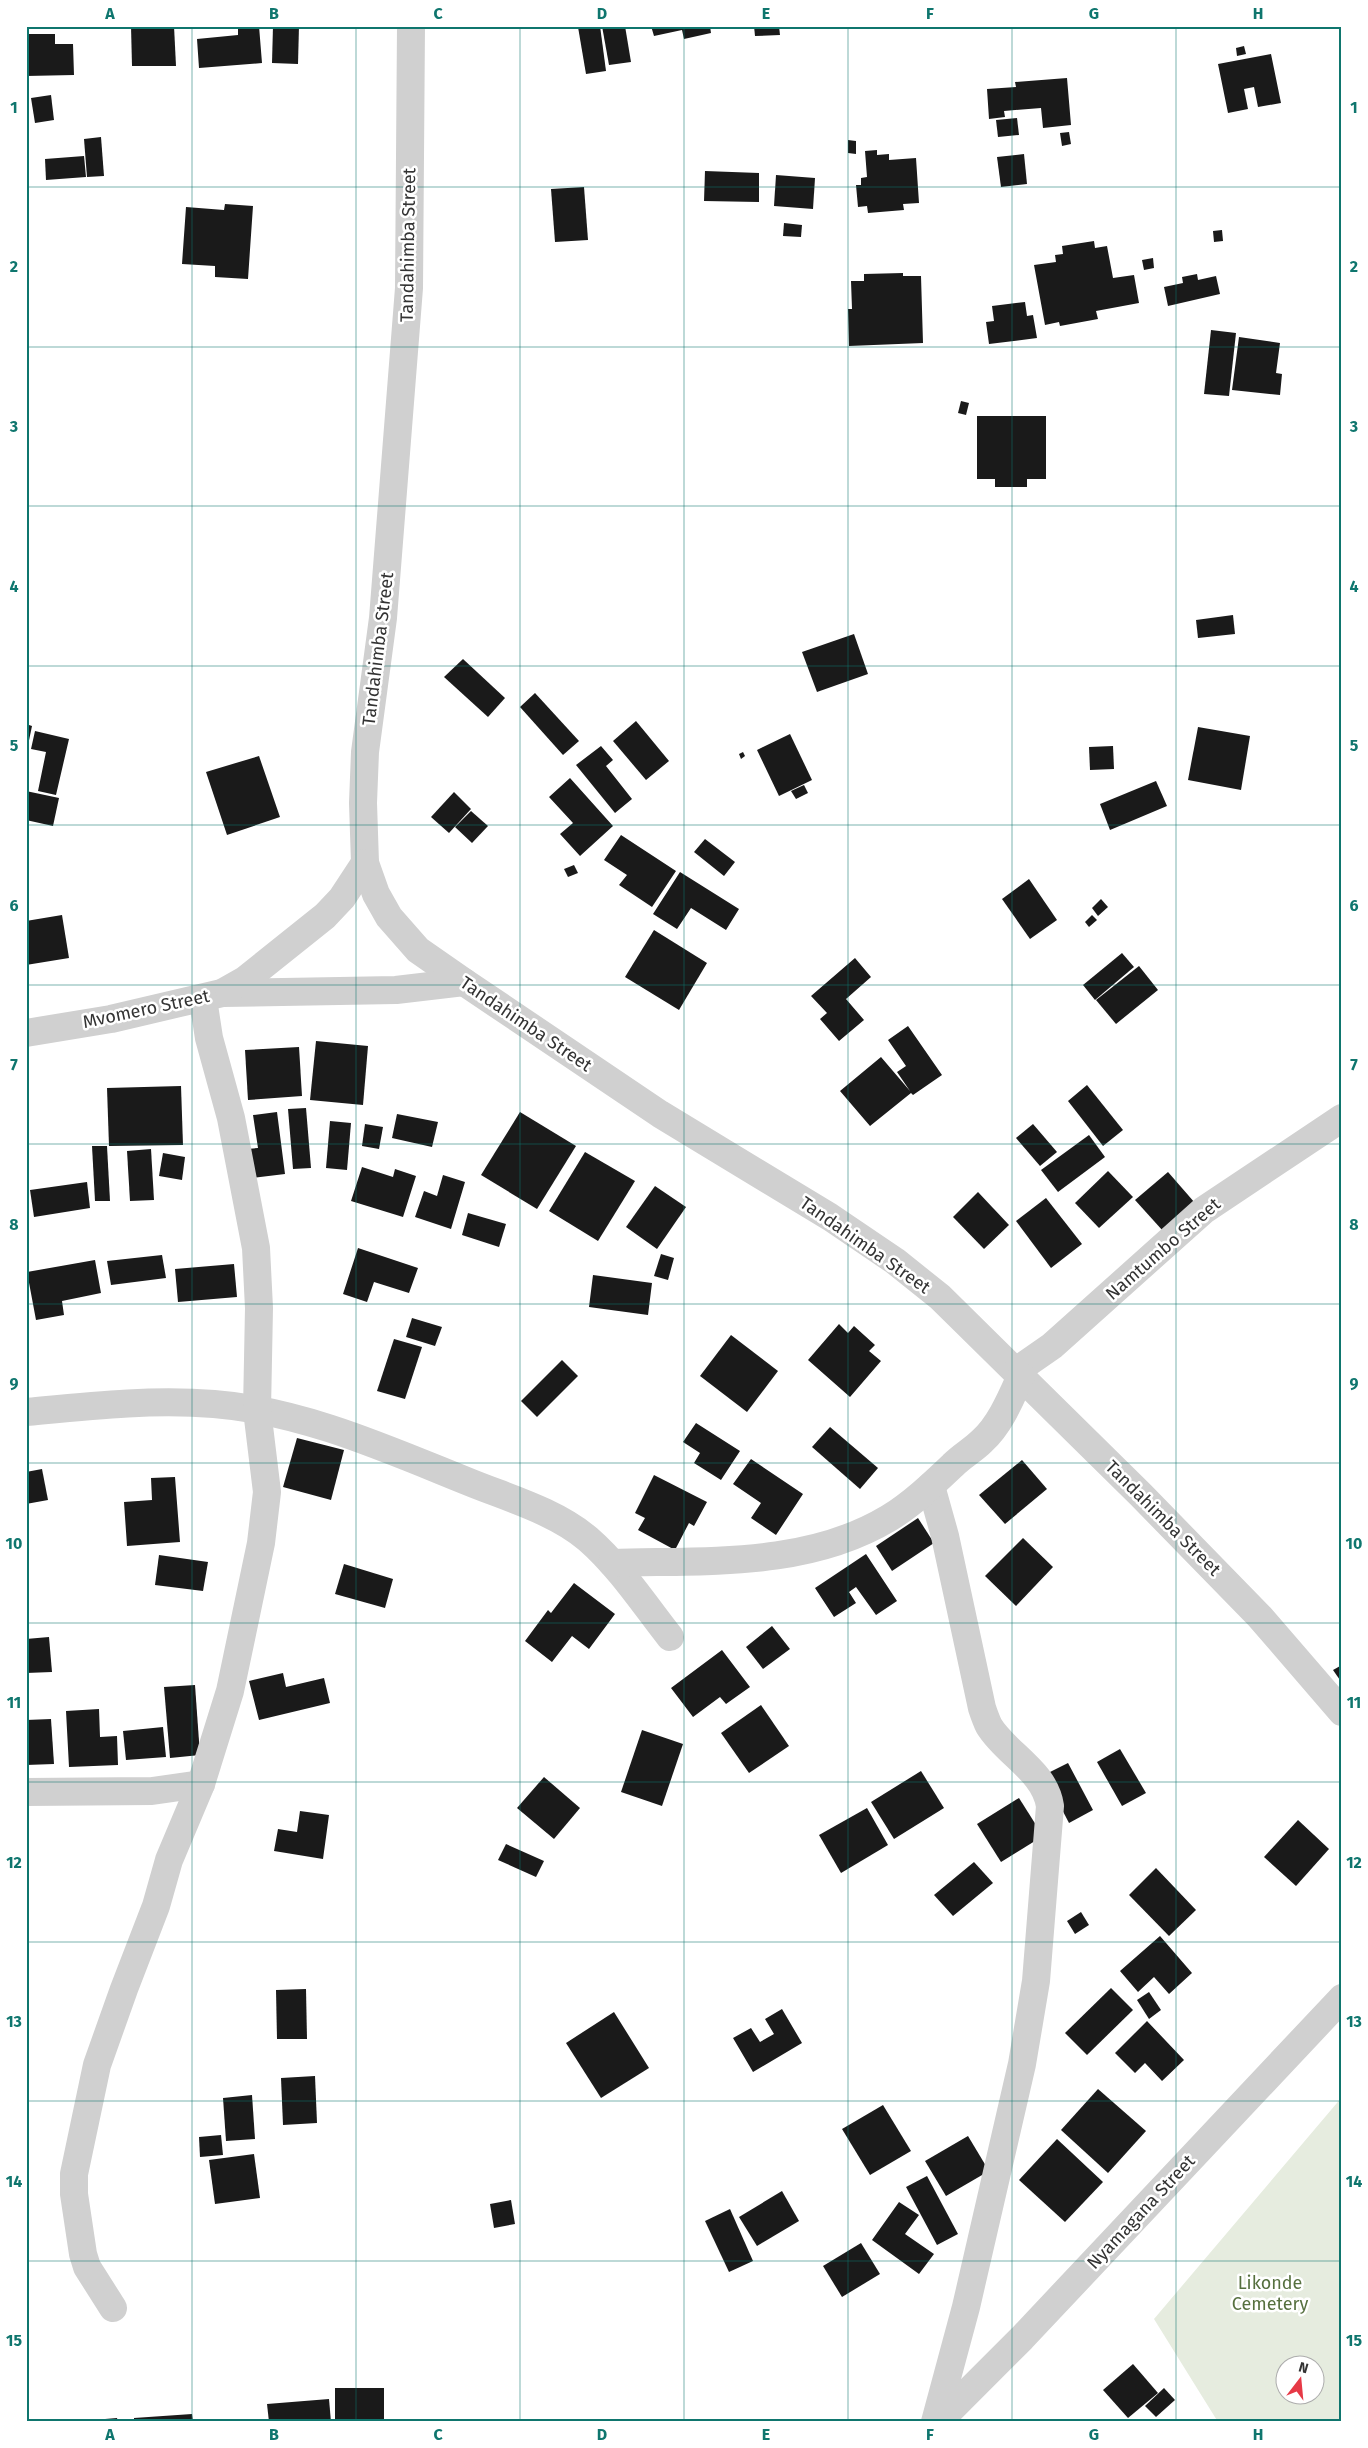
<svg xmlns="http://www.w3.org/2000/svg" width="1368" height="2448" viewBox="0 0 1368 2448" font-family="'Fira Sans',sans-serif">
	<rect width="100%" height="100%" fill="#fff"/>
	<!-- green -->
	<path fill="#e6ecdf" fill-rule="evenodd" d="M1342 2097V2422H1218L1154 2319ZM1286 2366H1316V2396H1286Z"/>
	<!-- building -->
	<g fill="#1a1a1a">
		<polygon points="131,26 174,26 176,66 132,66"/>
		<polygon points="238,26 259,26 262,63 199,68 197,39 238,35"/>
		<polygon points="273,26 299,26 298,64 272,63"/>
		<polygon points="600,26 606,71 586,74 578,27"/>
		<polygon points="602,26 625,26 631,62 609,65"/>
		<polygon points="651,26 710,26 711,33 684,39 682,30 654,36"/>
		<polygon points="754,26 779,26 780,35 755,36"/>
		<polygon points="26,34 55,34 55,44 73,44 74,75 26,76"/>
		<polygon points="1244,46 1246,54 1237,56 1236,48"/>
		<polygon points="1271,54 1281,103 1258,107 1254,87 1244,89 1248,109 1228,113 1218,64"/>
		<polygon points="1067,78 1071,125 1043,128 1041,108 1004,111 1005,117 989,119 987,89 1016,87 1015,82"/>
		<polygon points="51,95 54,120 35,123 31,98"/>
		<polygon points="1017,118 1019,135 998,137 996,120"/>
		<polygon points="1069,132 1071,144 1062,146 1060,133"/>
		<polygon points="101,137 104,176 87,177 84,139"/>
		<polygon points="848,140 856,141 856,154 848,153"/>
		<polygon points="877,150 877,155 889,154 889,160 916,158 919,203 903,204 904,210 868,213 867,206 858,207 856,185 861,185 861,178 867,177 865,151"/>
		<polygon points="1024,154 1027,184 1001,187 997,157"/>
		<polygon points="84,156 86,177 46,180 45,159"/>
		<polygon points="705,171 759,173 759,202 704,201"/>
		<polygon points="776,175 815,178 813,209 774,206"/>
		<polygon points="584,187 588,240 555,242 551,189"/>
		<polygon points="225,204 253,206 248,279 215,277 215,266 182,264 186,207 224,210"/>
		<polygon points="784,223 802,225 801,237 783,236"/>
		<polygon points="1222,230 1223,241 1214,242 1213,231"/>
		<polygon points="1094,241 1095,248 1107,246 1113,278 1134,275 1139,303 1096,311 1098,319 1060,326 1059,322 1045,325 1034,265 1056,262 1055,255 1063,254 1062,246"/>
		<polygon points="1153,258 1154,268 1144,270 1142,260"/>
		<polygon points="903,273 903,276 921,276 923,343 849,346 848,309 852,309 851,281 864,281 864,274"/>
		<polygon points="1197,274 1198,280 1216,276 1220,294 1168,306 1164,287 1183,283 1182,277"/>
		<polygon points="1025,302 1027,316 1033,315 1037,338 989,344 986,322 994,321 992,306"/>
		<polygon points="1211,330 1236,333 1229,396 1204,394"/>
		<polygon points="1239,337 1280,343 1276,373 1282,374 1280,395 1232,390"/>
		<polygon points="961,401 969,403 966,415 958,413"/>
		<polygon points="977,416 1046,416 1046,479 1027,479 1027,487 995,487 995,479 977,479"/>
		<polygon points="1233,615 1235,634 1198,638 1196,620"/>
		<polygon points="854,634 868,674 817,692 802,652"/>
		<polygon points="463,659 505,698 488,717 444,677"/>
		<polygon points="535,693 579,741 563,755 520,707"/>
		<polygon points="636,721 669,761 646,780 613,741"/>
		<polygon points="26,724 32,726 27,750 26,750"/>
		<polygon points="1198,727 1250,736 1241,790 1188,780"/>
		<polygon points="35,731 69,739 56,795 38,791 46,752 31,749"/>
		<polygon points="790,734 812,780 779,796 757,750"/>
		<polygon points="601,746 613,760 606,766 632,799 615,813 576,765"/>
		<polygon points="1113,746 1114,769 1090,770 1089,747"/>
		<polygon points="743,752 745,756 741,759 739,754"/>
		<polygon points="259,756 280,817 227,835 206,772"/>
		<polygon points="570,778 613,826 580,856 560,834 573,823 549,797"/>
		<polygon points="1156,781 1167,806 1110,830 1100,804"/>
		<polygon points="804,785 808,793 796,799 791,791"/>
		<polygon points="26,791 59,798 53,826 26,820"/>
		<polygon points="454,792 471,809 449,833 431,817"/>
		<polygon points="471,811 488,826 472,843 455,827"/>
		<polygon points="621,835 676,871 652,907 619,885 627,875 604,860"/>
		<polygon points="705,839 735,862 724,876 694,852"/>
		<polygon points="574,865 578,873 568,877 564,869"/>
		<polygon points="680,872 739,909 726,930 691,908 677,929 653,914"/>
		<polygon points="1029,879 1057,920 1030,939 1002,899"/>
		<polygon points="1101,899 1108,907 1098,916 1092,908"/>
		<polygon points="62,915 69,958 26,965 26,921"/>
		<polygon points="1092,915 1097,920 1089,927 1085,922"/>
		<polygon points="654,930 707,963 679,1010 625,977"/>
		<polygon points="1122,953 1134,967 1095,1000 1083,985"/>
		<polygon points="855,958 871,977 846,999 864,1020 839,1041 820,1019 827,1013 811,996"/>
		<polygon points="1139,966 1158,990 1116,1024 1096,1000"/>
		<polygon points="908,1026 942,1075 913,1095 911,1093 870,1126 840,1091 881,1057 910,1091 897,1072 906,1066 888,1040"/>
		<polygon points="316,1041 368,1046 363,1105 310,1100"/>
		<polygon points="299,1047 302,1096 248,1100 245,1050"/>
		<polygon points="1087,1085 1123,1130 1103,1146 1068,1101"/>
		<polygon points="181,1086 183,1145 109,1146 107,1088"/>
		<polygon points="306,1108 311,1168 293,1169 288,1109"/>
		<polygon points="277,1112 285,1174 252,1178 247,1149 258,1148 253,1115"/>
		<polygon points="520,1112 576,1146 537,1209 481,1175"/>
		<polygon points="397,1114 438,1122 432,1147 392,1138"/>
		<polygon points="330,1121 351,1123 347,1170 326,1168"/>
		<polygon points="365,1124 383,1127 379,1149 362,1146"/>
		<polygon points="1033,1124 1057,1152 1040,1166 1016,1138"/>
		<polygon points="1089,1135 1105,1157 1058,1192 1041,1170"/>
		<polygon points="92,1146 107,1146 110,1201 95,1201"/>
		<polygon points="151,1149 154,1200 130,1201 127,1151"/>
		<polygon points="585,1152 635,1181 598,1241 549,1211"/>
		<polygon points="163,1153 185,1157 182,1180 159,1176"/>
		<polygon points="362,1167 393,1177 395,1169 416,1176 403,1217 351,1201"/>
		<polygon points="1108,1171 1133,1197 1099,1228 1075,1203"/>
		<polygon points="1168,1172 1195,1203 1163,1231 1135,1200"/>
		<polygon points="443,1175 465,1182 451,1229 415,1217 424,1191 437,1196"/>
		<polygon points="87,1182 90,1208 34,1217 30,1190"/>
		<polygon points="655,1186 686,1207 657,1249 626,1227"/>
		<polygon points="978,1192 1009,1225 984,1249 953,1217"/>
		<polygon points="1046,1198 1082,1244 1051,1268 1016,1221"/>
		<polygon points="468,1213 506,1224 499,1247 462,1235"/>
		<polygon points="358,1248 418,1268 409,1293 374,1282 367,1302 343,1294"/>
		<polygon points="661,1254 674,1258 668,1280 654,1276"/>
		<polygon points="162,1255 166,1278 111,1285 107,1261"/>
		<polygon points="95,1260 101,1293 62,1301 64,1315 36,1320 27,1272"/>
		<polygon points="234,1264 237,1297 178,1302 175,1269"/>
		<polygon points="593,1275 652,1283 648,1315 589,1307"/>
		<polygon points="412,1318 442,1327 435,1346 406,1337"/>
		<polygon points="839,1324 848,1333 854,1326 875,1345 869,1351 881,1361 850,1397 808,1360"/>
		<polygon points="731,1335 778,1371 747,1412 700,1376"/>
		<polygon points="394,1339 422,1347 405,1399 377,1391"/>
		<polygon points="562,1360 578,1376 537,1417 521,1401"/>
		<polygon points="696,1423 740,1451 721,1480 694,1463 700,1453 683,1442"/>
		<polygon points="830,1427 878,1468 860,1489 812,1447"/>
		<polygon points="297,1438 344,1450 331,1500 283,1487"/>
		<polygon points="751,1459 803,1494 776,1535 751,1518 761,1503 733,1484"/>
		<polygon points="1022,1460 1047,1489 1005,1524 979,1495"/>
		<polygon points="42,1469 48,1500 26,1504 26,1472"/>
		<polygon points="654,1475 707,1502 694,1526 689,1523 675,1550 638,1530 645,1518 635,1513"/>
		<polygon points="175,1477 180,1542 127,1546 124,1502 152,1500 151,1478"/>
		<polygon points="918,1518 934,1543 892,1571 876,1546"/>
		<polygon points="1023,1538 1053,1567 1016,1606 985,1576"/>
		<polygon points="866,1554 897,1601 876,1615 856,1587 849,1592 856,1603 834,1617 815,1588"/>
		<polygon points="159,1555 208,1562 203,1591 155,1585"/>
		<polygon points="344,1564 393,1579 385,1608 335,1594"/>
		<polygon points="574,1583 615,1614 589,1649 572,1636 552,1662 525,1641 548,1610 551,1613"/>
		<polygon points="772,1626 790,1649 763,1669 746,1647"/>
		<polygon points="49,1637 52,1672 26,1673 26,1639"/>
		<polygon points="722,1650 750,1687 726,1704 720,1697 693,1717 671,1688"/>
		<polygon points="1342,1665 1342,1683 1333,1670"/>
		<polygon points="283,1673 286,1687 324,1678 330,1703 259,1720 249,1681"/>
		<polygon points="195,1685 200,1755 170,1758 164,1687"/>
		<polygon points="761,1705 789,1746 749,1773 721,1733"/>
		<polygon points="99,1709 100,1737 117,1736 118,1765 69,1767 66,1711"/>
		<polygon points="51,1719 54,1764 26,1765 26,1720"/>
		<polygon points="163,1727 166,1757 126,1760 123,1731"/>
		<polygon points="642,1730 683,1744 662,1806 621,1792"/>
		<polygon points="1120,1749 1146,1793 1122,1806 1097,1762"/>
		<polygon points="1068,1763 1093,1810 1069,1823 1044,1775"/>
		<polygon points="921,1771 944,1808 894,1839 871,1802"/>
		<polygon points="544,1777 580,1808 554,1839 517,1808"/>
		<polygon points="1019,1798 1043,1836 1001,1862 977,1824"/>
		<polygon points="867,1808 888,1845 841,1873 819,1835"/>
		<polygon points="300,1811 329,1815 323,1859 274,1851 278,1829 297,1832"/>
		<polygon points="1298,1820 1329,1849 1296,1886 1264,1857"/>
		<polygon points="506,1844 544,1861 536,1877 498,1860"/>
		<polygon points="974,1862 993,1883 953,1916 934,1895"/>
		<polygon points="1156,1868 1196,1910 1169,1936 1129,1895"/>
		<polygon points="1081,1912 1089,1925 1075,1934 1067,1921"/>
		<polygon points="1160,1936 1192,1973 1169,1994 1154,1977 1138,1992 1120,1971"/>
		<polygon points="1111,1988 1133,2010 1087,2055 1065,2033"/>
		<polygon points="306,1989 307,2039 277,2039 276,1990"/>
		<polygon points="1149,1992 1161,2010 1149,2019 1137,2000"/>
		<polygon points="782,2009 802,2043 753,2072 733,2038 751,2028 760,2042 774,2034 765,2019"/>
		<polygon points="614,2012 649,2068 601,2098 566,2043"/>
		<polygon points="1147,2021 1184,2060 1162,2081 1145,2063 1135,2073 1115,2053"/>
		<polygon points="315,2076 317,2123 283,2125 281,2078"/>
		<polygon points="1098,2089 1146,2131 1108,2173 1061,2130"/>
		<polygon points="252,2095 255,2139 226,2141 223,2098"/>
		<polygon points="883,2105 911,2151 870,2175 842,2129"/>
		<polygon points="221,2135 223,2155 200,2157 199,2137"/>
		<polygon points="968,2136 989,2171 946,2196 925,2161"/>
		<polygon points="1057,2139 1103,2182 1065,2222 1019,2180"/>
		<polygon points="254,2154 260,2198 215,2204 209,2160"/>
		<polygon points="927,2176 958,2234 937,2245 906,2187"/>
		<polygon points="782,2191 799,2221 757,2246 739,2217"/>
		<polygon points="511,2200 515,2224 494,2228 490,2204"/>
		<polygon points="899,2202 919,2215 905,2234 934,2254 919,2274 872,2240"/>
		<polygon points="730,2209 753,2261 729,2272 705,2221"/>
		<polygon points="861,2243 880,2274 842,2297 823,2266"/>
		<polygon points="1133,2364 1158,2393 1128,2418 1103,2390"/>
		<rect x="335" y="2388" width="49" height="34"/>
		<polygon points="1164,2388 1175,2400 1156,2417 1145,2406"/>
		<polygon points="329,2399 331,2422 269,2422 267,2404"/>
		<polygon points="192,2414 193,2422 134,2422 134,2418"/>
		<polygon points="117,2418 118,2422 93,2422 93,2420"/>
	</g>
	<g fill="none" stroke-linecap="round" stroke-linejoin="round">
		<!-- minor -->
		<g stroke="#d0d0d0" stroke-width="28">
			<polyline points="411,26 409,288 383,618 365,752 363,803 365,863 376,894 389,917 418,950 464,982 660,1114 830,1217 895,1261 940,1297 1141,1495 1260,1617 1342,1712"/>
			<polyline points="222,993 396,990 464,982"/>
			<polyline points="26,1033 111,1019 222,993 245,980 325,916 342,898 365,863"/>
			<polyline points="1016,1371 1052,1346 1204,1210 1342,1118"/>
			<path d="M26 1412C89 1406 151 1399 214 1404 303 1411 387 1449 469 1482 508 1498 555 1511 588 1539 620 1567 644 1604 670 1637"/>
			<path d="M931 1486 945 1536 982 1708C984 1714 986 1720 989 1726 1006 1754 1045 1771 1050 1806L1036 1981 1022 2064 966 2307 935 2422"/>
			<path d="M612 1563C705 1560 806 1568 889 1518 912 1504 933 1484 953 1465 962 1456 973 1450 982 1441 1000 1425 1011 1398 1021 1376"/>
			<polyline points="26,1792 152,1791 201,1784"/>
			<polyline points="113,2308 87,2267 83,2254 74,2194 74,2174 97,2065 124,1989 156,1906 169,1860 201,1784 230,1691 261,1543 267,1492 257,1410 259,1308 256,1248 231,1118 209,1038 203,999"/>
			<polyline points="938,2422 1022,2338 1342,1998"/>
		</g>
	</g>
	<!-- grid -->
	<path fill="none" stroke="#0f766e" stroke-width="1" stroke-opacity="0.55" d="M192 26V2422M356 26V2422M520 26V2422M684 26V2422M848 26V2422M1012 26V2422M1176 26V2422M26 187H1342M26 347H1342M26 506H1342M26 666H1342M26 825H1342M26 985H1342M26 1144H1342M26 1304H1342M26 1463H1342M26 1623H1342M26 1782H1342M26 1942H1342M26 2101H1342M26 2261H1342"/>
	<g text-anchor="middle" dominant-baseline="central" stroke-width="5" stroke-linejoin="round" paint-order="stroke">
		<!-- street labels -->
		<g font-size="18" fill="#333" stroke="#fff">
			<text transform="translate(408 245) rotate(-89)">Tandahimba Street</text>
			<text transform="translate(378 649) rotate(-83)">Tandahimba Street</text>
			<text transform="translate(146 1009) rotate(-12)">Mvomero Street</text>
			<text transform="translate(526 1024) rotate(34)">Tandahimba Street</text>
			<text transform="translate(865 1245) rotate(35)">Tandahimba Street</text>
			<text transform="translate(1163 1249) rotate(-41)">Namtumbo Street</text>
			<text transform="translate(1163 1518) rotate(45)">Tandahimba Street</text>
			<text transform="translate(1141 2212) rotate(-47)">Nyamagana Street</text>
		</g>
		<!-- park labels -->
		<g font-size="18" fill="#56703f" stroke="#fff">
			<text x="1270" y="2283">Likonde<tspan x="1270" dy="21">Cemetery</tspan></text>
		</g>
	</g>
	<!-- border -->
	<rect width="1368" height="2448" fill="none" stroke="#ffffff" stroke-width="55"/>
	<!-- north arrow -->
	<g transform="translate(1300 2380) rotate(16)"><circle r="24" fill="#ffffff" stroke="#adadad"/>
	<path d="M0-4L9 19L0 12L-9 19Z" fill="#e63946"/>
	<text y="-8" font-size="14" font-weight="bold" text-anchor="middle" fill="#333333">N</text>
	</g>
	<rect x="28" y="28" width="1312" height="2392" fill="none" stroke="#0f766e" stroke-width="2"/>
	<g font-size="16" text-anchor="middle" font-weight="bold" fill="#0f766e">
		<text x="110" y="19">A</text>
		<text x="274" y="19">B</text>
		<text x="438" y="19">C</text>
		<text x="602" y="19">D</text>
		<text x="766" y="19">E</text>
		<text x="930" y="19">F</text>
		<text x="1094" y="19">G</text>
		<text x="1258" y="19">H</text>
		<text x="14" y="113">1</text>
		<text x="1354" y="113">1</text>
		<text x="14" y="272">2</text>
		<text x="1354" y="272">2</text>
		<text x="14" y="432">3</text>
		<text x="1354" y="432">3</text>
		<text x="14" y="592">4</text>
		<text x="1354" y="592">4</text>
		<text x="14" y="751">5</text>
		<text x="1354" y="751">5</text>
		<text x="14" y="911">6</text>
		<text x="1354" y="911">6</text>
		<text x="14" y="1070">7</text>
		<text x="1354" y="1070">7</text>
		<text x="14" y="1230">8</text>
		<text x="1354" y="1230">8</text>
		<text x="14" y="1389">9</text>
		<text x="1354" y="1389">9</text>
		<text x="14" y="1549">10</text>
		<text x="1354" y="1549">10</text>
		<text x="14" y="1708">11</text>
		<text x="1354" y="1708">11</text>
		<text x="14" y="1868">12</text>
		<text x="1354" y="1868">12</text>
		<text x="14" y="2027">13</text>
		<text x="1354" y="2027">13</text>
		<text x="14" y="2187">14</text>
		<text x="1354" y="2187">14</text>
		<text x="14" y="2346">15</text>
		<text x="1354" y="2346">15</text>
		<text x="110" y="2440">A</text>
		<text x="274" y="2440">B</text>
		<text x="438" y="2440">C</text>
		<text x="602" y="2440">D</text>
		<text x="766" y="2440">E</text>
		<text x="930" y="2440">F</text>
		<text x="1094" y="2440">G</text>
		<text x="1258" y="2440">H</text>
	</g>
</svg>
